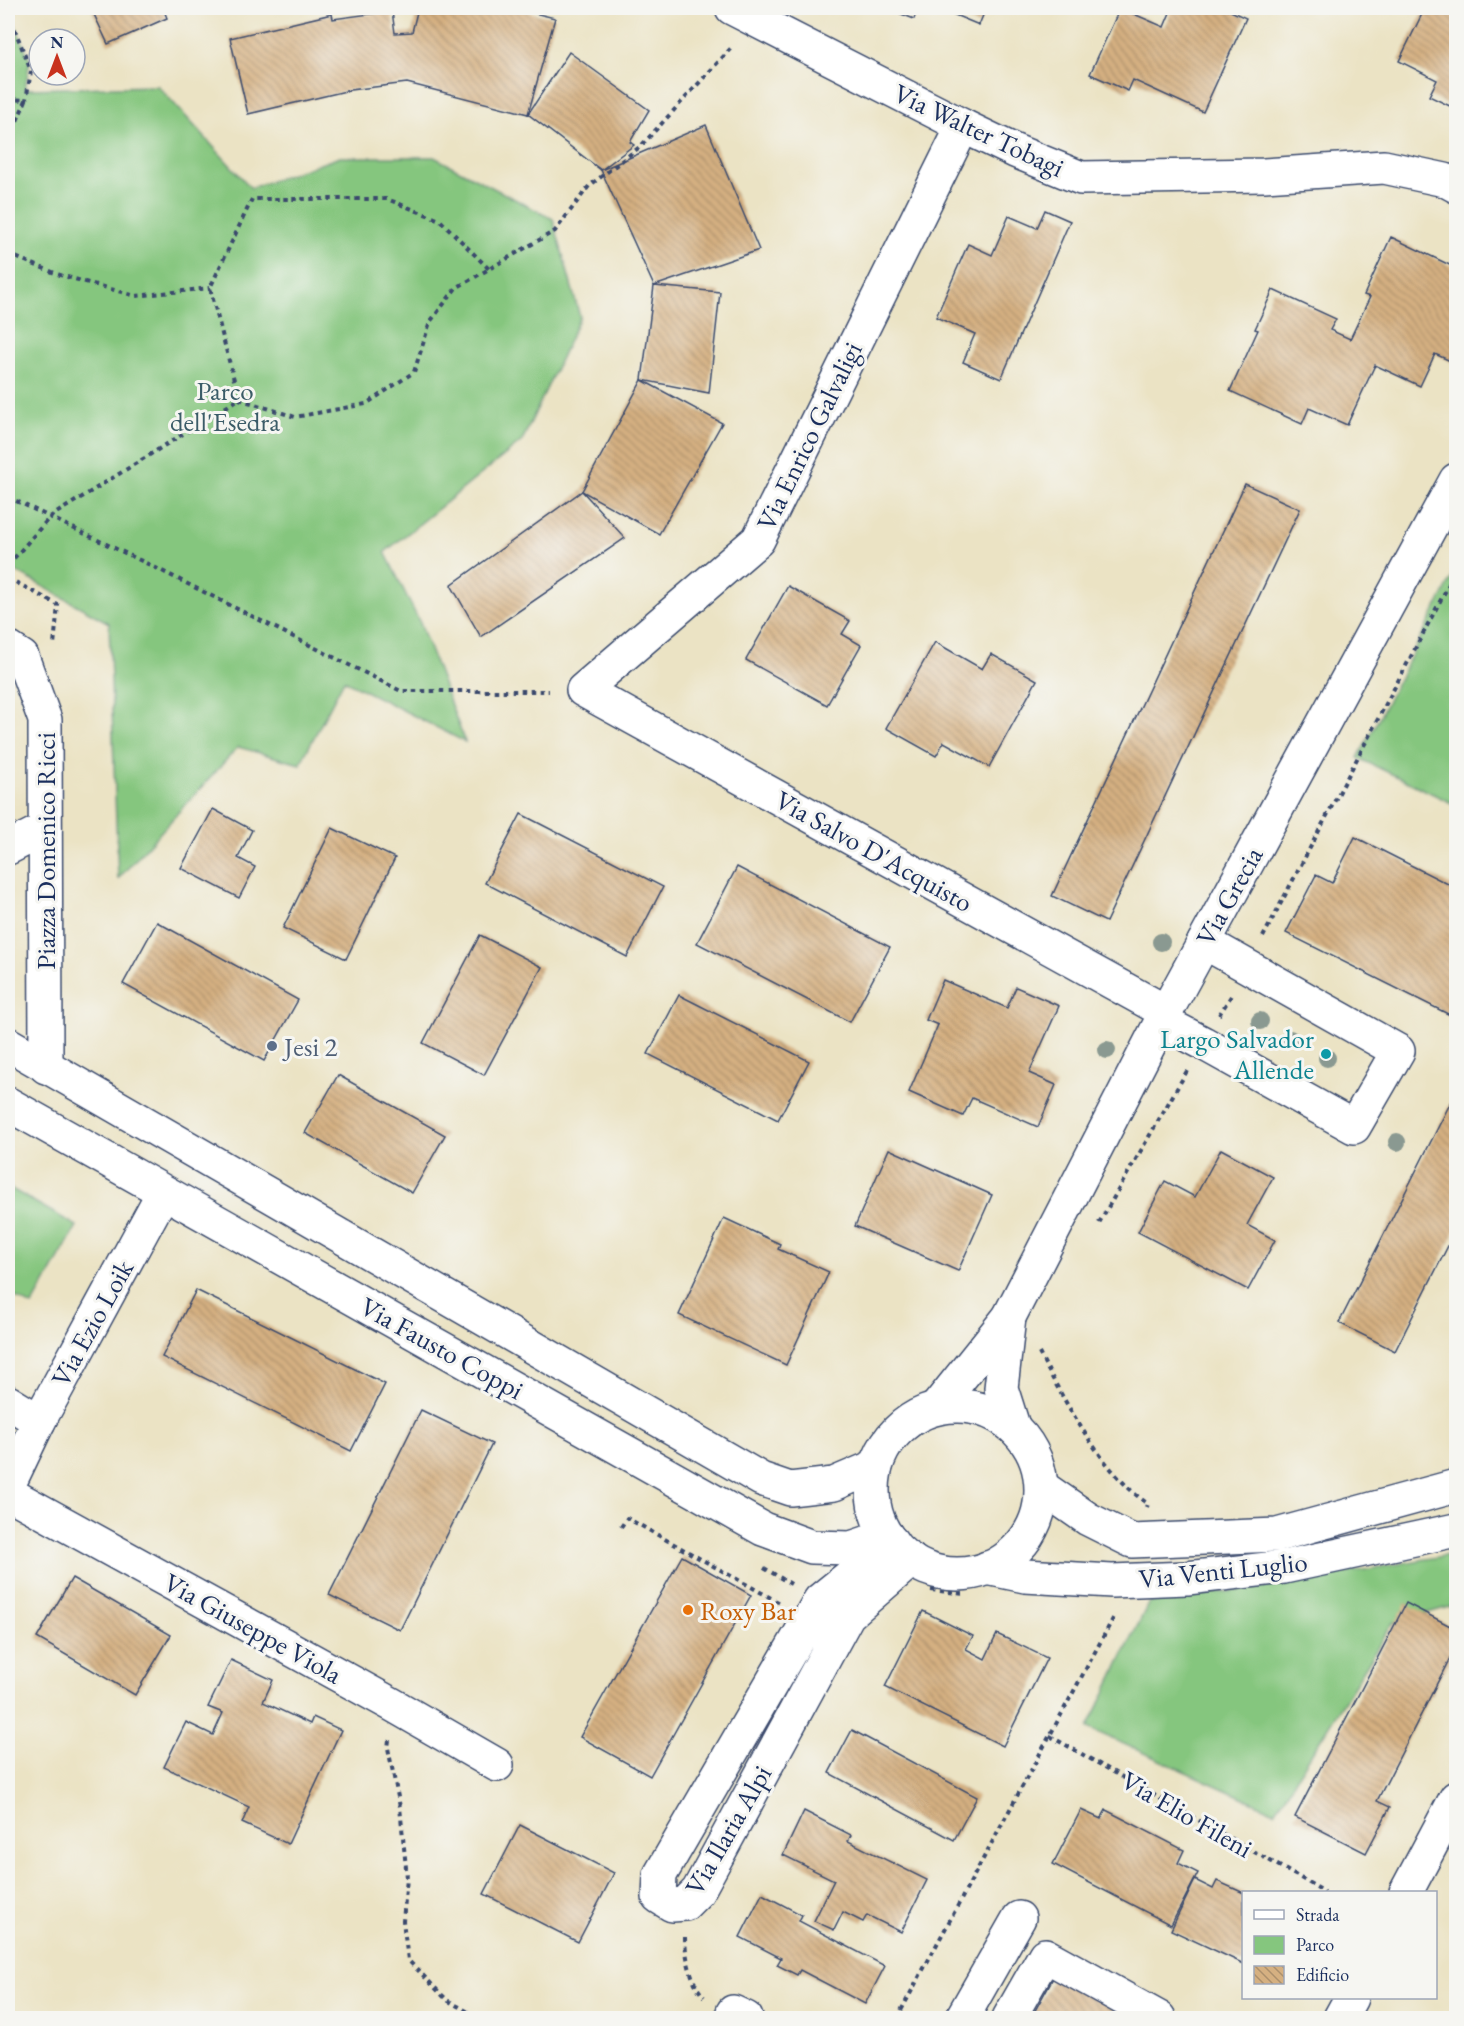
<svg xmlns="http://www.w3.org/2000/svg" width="1464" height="2026" viewBox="0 0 1464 2026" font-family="'EB Garamond',serif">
	<defs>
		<pattern id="building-back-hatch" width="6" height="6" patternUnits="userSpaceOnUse" patternTransform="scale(1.5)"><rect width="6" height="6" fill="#d5b081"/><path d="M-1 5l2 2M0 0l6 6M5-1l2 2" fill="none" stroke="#ac906d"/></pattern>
	</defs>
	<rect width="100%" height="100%" fill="#f6f6f2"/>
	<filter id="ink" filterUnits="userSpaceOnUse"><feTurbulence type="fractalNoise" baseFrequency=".0167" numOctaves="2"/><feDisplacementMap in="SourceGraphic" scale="12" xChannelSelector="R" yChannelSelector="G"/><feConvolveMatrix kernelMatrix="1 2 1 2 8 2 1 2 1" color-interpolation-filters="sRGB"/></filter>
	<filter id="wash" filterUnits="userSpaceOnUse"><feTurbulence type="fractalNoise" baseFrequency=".008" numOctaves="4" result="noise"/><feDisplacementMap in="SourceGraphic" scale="24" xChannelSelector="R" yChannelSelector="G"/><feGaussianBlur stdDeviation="1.35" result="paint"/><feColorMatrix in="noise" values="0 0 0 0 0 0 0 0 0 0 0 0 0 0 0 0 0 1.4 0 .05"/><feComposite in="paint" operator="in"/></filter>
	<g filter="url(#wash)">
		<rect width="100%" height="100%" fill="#ebe3c4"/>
		<!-- green -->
		<g fill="#85c67e" stroke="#507a6e" stroke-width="1.5">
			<polygon points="8,8 30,60 25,89 158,86 251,188 340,157 434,157 553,219 580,317 522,441 385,552 420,623 465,742 344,680 300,764 238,747 118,879 109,623 8,567"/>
			<polygon points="1456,570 1456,805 1358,758"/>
			<polygon points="8,1187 77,1226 32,1306 8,1293"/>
			<polygon points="1454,1554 1456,1563 1456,1605 1393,1623 1275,1812 1088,1728 1149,1602 1278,1585"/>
		</g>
		<g id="blocks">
			<!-- building -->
			<g fill="url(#building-back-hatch)">
				<polygon points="91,8 163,8 167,18 108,44"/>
				<polygon points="418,8 513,8 555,18 528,114 407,83 350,90 248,114 230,38 332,14 333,19 392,11 395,33 412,32"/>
				<polygon points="886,8 918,8 914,19"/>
				<polygon points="938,8 986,8 979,25"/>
				<polygon points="1120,8 1164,27 1172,8 1224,8 1246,18 1203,112 1133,80 1128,91 1090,74"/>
				<polygon points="1425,8 1456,8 1456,109 1429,96 1437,80 1399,61"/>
				<polygon points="569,52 649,110 630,142 634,145 601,170 528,114"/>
				<polygon points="706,125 759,250 654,286 720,292 709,393 642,380 654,286 601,170"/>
				<polygon points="1045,210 1070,221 1001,379 963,362 975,334 936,317 968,244 992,255 1009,216 1037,228"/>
				<polygon points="1391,237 1456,268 1455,363 1435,354 1420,386 1375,365 1347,425 1309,408 1302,424 1230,391 1258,330 1255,329 1273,290 1336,319 1330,330 1350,339 1370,297 1364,295"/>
				<polygon points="642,380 722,423 659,534 582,491"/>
				<polygon points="1245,484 1300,509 1106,922 1052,896"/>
				<polygon points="582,491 625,538 481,637 451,585"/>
				<polygon points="788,586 850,621 842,634 861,645 827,705 746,660"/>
				<polygon points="935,642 982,669 991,654 1037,680 989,767 944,742 936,756 886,728"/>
				<polygon points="213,809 252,830 238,858 255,867 239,898 181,868"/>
				<polygon points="521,814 663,887 627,957 485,883"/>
				<polygon points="332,828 395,858 346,959 283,928"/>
				<polygon points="1355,837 1456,888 1456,1018 1286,933 1316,875 1332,883"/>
				<polygon points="737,867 890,947 850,1022 697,943"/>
				<polygon points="157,922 298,1000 264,1061 123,984"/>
				<polygon points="480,935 542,967 484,1075 423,1043"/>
				<polygon points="943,980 1007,1008 1016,987 1059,1006 1029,1073 1056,1085 1038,1127 972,1098 963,1116 909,1092 938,1025 926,1020"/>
				<polygon points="679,995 809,1061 778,1120 648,1054"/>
				<polygon points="338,1075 445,1135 412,1193 305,1133"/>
				<polygon points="1456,1092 1456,1230 1395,1351 1339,1323"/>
				<polygon points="889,1149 992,1195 958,1271 855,1226"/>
				<polygon points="1221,1149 1273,1177 1247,1225 1275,1240 1248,1290 1138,1232 1165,1181 1195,1197"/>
				<polygon points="724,1218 780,1244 778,1249 829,1272 786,1365 679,1315"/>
				<polygon points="196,1290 385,1384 351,1451 162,1357"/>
				<polygon points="421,1410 492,1444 400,1630 329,1595"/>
				<polygon points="682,1556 751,1595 650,1776 580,1737"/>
				<polygon points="72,1578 171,1635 135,1695 37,1638"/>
				<polygon points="1406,1603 1456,1629 1456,1646 1377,1801 1390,1807 1366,1853 1295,1817"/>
				<polygon points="923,1611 973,1636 966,1649 985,1659 997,1634 1047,1658 1003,1746 885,1687"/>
				<polygon points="231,1660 273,1680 263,1702 310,1724 313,1717 341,1730 288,1844 242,1823 249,1807 164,1767 186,1722 213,1735 223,1713 208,1707"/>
				<polygon points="852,1730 977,1797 954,1840 829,1773"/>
				<polygon points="1081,1810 1101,1819 1106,1810 1184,1850 1178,1863 1198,1873 1171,1925 1053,1864"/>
				<polygon points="804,1811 851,1835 848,1841 927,1880 901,1932 867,1915 863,1922 843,1912 834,1930 814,1921 834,1880 783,1855"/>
				<polygon points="520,1825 614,1873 578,1942 484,1894"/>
				<polygon points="1195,1880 1213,1889 1217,1881 1244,1893 1244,1964 1171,1930"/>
				<polygon points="762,1894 802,1915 799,1921 885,1966 865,2004 800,1970 797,1975 777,1965 781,1958 740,1937"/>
				<polygon points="1059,1967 1155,2018 1031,2018"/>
			</g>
		</g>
	</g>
	<g filter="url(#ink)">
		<use href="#blocks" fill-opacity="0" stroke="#3a4a6d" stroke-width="1.5"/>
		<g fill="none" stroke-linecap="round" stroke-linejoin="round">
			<!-- minor casing -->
			<g stroke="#3a4a6d" stroke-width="36">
				<g id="minor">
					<polyline points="732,8 963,126 1015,151 1081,178 1264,175 1384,167 1445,180 1456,186"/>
					<polyline points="963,126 758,540 583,690 1166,1012"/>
					<polyline points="8,648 22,657 45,720 46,1067"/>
					<polyline points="8,848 45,829"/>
					<polyline points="1161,1021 1203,1043 1354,1127 1398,1051 1204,942"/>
					<polyline points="8,1044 761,1479 790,1489 834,1484 876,1466"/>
					<polyline points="8,1104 763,1529 812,1547 851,1548 887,1536"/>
					<polyline points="1009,1317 1001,1388 1013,1426"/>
					<polyline points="8,1402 39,1421 163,1193"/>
					<circle cx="957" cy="1490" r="84"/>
					<polyline points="936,1408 1009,1317 1166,1012 1456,480"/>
					<polyline points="8,1486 39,1421"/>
					<polyline points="1042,1487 1088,1519 1132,1541 1277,1535 1456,1486"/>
					<polyline points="8,1493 393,1705 497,1765"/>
					<polyline points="892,1542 820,1600 660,1875 659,1897 672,1905 685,1904 698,1891 848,1615 911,1560"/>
					<polyline points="987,1568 1025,1576 1112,1581 1187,1578 1284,1567 1456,1530"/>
					<polyline points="1406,1892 1456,1798"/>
					<polyline points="733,2012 746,2018"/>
					<polyline points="962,2018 1019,1918"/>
					<polyline points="1009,2018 1045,1955 1159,2018"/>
					<polyline points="1340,2018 1351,1998"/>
				</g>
			</g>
			<!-- path -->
			<g stroke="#3a4a6d" stroke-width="4" stroke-dasharray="4.5 4.5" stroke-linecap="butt">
				<polyline points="8,12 31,71 26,100"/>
				<polyline points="8,99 26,100 8,142"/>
				<polyline points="8,254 60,275 136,296 210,288"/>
				<polyline points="239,399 295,417 366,404 414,372 430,322 456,288 555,231 589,186 641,146 733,46"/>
				<polyline points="8,497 150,565 401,691 549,691"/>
				<polyline points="8,565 50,517 239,399 210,288 252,199 387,199 440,220 489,269"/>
				<polyline points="8,578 58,605 54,645"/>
				<polyline points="1263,937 1456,571"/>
				<polyline points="1219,1015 1231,996"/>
				<polyline points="1099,1223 1187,1071"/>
				<path d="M1039 1353C1065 1402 1102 1472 1148 1504L1147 1507"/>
				<polyline points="621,1527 627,1518 780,1603"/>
				<polyline points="764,1568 791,1584"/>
				<polyline points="931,1590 965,1594"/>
				<polyline points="1050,1736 1325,1892"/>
				<polyline points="389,1740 388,1748 400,1807 407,1878 403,1921 408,1960 447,2000 479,2018"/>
				<path d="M685 1937C685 1955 691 1983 704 1997"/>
				<polyline points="897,2018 1115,1615"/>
			</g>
			<!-- minor -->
			<use href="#minor" stroke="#fff" stroke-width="33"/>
		</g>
		<!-- trees -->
		<g fill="#8a9991">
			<circle cx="1161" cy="942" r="9"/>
			<circle cx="1260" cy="1021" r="9"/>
			<circle cx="1290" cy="1039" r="9"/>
			<circle cx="1107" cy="1050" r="9"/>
			<circle cx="1327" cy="1058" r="9"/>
			<circle cx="1397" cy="1142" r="9"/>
		</g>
	</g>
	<!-- markers -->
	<circle fill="#5c6f8a" stroke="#f6f6f2" stroke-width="2" cx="272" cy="1046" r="6"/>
	<circle fill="#0f9aa8" stroke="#f6f6f2" stroke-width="2" cx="1326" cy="1054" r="6"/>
	<circle fill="#e8710a" stroke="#f6f6f2" stroke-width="2" cx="688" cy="1610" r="6"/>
	<g text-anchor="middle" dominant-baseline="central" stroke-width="6" stroke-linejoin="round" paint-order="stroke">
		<!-- street labels -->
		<g font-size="27" fill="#1b2f5e" stroke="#f6f6f2">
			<text transform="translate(979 130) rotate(25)">Via Walter Tobagi</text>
			<text transform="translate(809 436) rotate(-64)">Via Enrico Galvaligi</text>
			<text transform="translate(45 851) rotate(-90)">Piazza Domenico Ricci</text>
			<text transform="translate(874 851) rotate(29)">Via Salvo D'Acquisto</text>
			<text transform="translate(1229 896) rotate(-61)">Via Grecia</text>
			<text transform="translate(92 1323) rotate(-61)">Via Ezio Loik</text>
			<text transform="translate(442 1348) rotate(29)">Via Fausto Coppi</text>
			<text transform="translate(1223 1570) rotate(-6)">Via Venti Luglio</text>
			<text transform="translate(253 1628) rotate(29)">Via Giuseppe Viola</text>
			<text transform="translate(1187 1814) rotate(30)">Via Elio Fileni</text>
			<text transform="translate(728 1830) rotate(-60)">Via Ilaria Alpi</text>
		</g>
		<!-- park labels -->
		<g font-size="27" fill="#3b5c68" stroke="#f6f6f2">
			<text x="225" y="390">Parco<tspan x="225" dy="31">dell'Esedra</tspan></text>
		</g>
		<!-- culture labels -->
		<g font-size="27" fill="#0d838f" stroke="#f6f6f2" text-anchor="end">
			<text x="1314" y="1038">Largo Salvador<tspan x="1314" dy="31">Allende</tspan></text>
		</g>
		<!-- service labels -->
		<g font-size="27" fill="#4e5e75" stroke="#f6f6f2" text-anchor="start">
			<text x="284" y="1046">Jesi 2</text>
		</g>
		<!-- food labels -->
		<g font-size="27" fill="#c56008" stroke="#f6f6f2" text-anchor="start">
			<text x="700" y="1610">Roxy Bar</text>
		</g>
	</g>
	<!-- margin -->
	<rect width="1464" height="2026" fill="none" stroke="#f6f6f2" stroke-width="30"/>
	<!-- legend -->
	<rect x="1242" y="1891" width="195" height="108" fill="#f6f6f2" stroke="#9ea6b7" stroke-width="1.5"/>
	<rect x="1254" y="1910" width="30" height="9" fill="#ffffff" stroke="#9ea6b7" stroke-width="1.5"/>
	<text x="1296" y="1921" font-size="18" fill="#1b2f5e">Strada</text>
	<rect x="1254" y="1936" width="30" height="18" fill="#85c67e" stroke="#9ea6b7" stroke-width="1.5"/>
	<text x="1296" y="1951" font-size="18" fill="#1b2f5e">Parco</text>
	<rect x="1254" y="1966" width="30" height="18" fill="url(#building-back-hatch)" stroke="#9ea6b7" stroke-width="1.5"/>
	<text x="1296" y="1981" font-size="18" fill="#1b2f5e">Edificio</text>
	<!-- north arrow -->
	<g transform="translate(57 57)"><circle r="28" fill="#f6f6f2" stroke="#9ea6b7" stroke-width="1.5"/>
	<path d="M0-4.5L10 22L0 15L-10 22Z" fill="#c8321e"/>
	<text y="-9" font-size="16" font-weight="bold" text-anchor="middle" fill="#1b2f5e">N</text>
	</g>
</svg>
